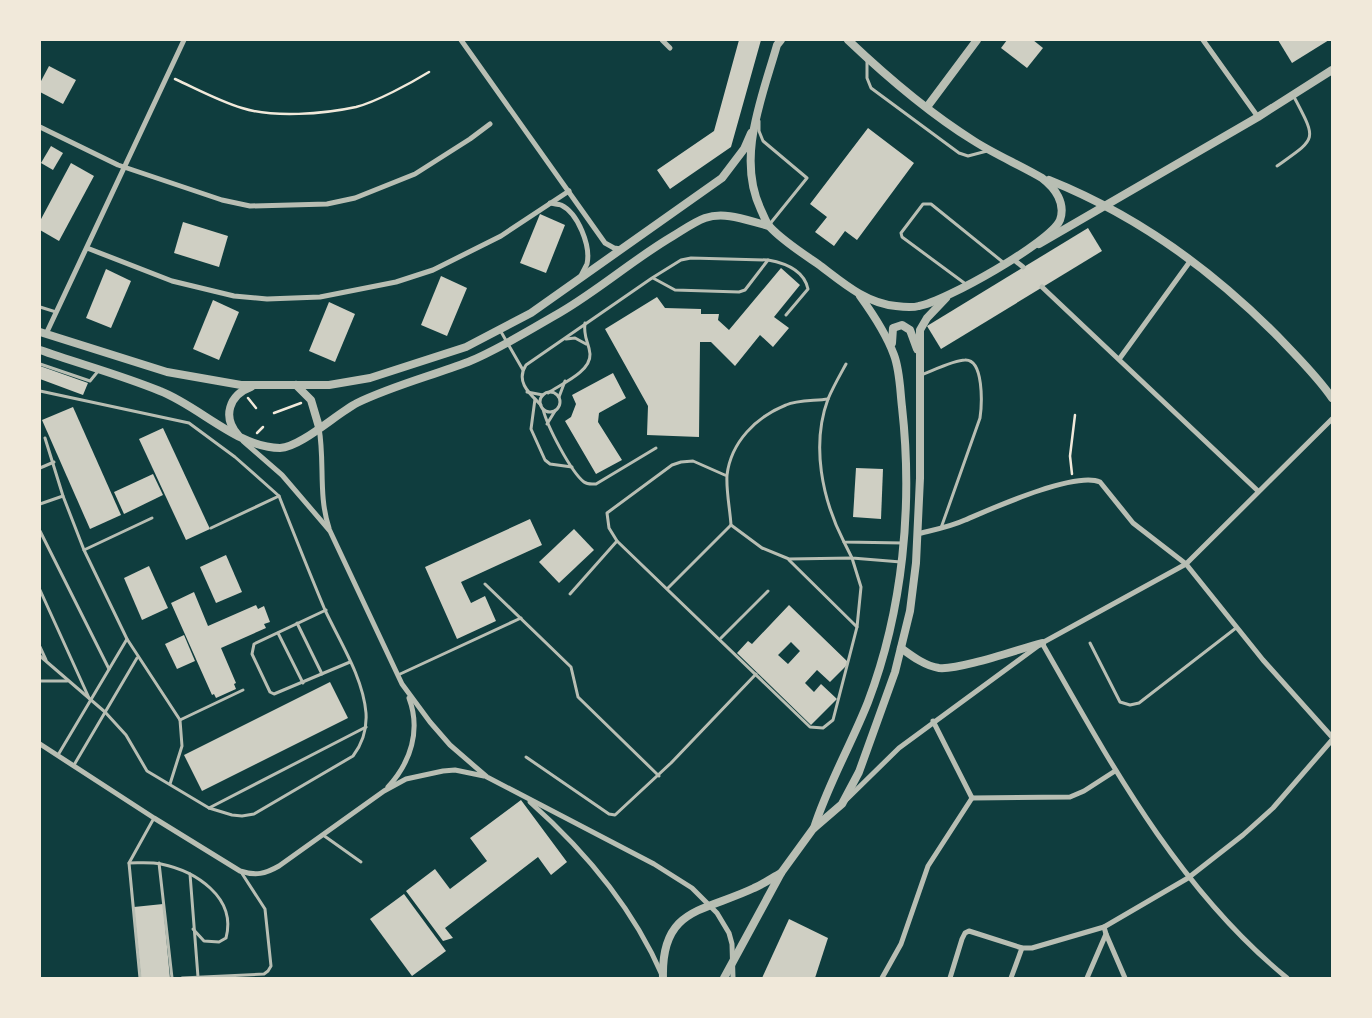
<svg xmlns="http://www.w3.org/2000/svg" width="1372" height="1018" viewBox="0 0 1372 1018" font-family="Helvetica,sans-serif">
	<rect width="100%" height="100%" fill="#0f3d3e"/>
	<!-- building -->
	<g fill="#cfcfc3" fill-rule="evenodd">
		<polygon points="739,40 761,40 731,147 670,189 657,170 714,131"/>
		<polygon points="1007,40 1033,40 1043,48 1027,68 1001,48"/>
		<polygon points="1278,40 1329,40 1292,63"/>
		<polygon points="49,66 76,80 63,104 40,92 40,83"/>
		<polygon points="868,128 914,163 857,240 845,231 834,246 815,232 827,217 810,204"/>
		<polygon points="51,146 63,153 53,170 41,163"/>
		<polygon points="71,163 94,176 59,241 40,230 40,221"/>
		<polygon points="540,214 565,225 546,273 520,263"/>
		<polygon points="183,222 228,236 219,267 174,253"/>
		<polygon points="1088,228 1102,251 941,349 927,326"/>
		<polygon points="781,268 800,285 774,317 789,328 773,347 760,335 735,366 711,342 700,342 699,437 647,435 648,406 605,329 657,297 665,308 701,309 701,314 719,314 718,320 729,330"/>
		<polygon points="106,269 131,281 111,328 86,318"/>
		<polygon points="441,276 467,288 447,336 421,325"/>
		<polygon points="213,300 239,312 219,360 193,349"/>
		<polygon points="329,302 355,314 335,362 309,351"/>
		<polygon points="40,366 88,383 83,395 40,379"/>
		<polygon points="613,373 626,398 599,413 598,422 622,460 596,474 565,421 571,417 576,404 572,395"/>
		<polygon points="73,407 121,515 90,529 42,420"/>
		<polygon points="163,428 210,529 186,540 139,439"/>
		<polygon points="856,468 883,469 881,519 853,517"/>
		<polygon points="153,474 163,495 124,514 114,492"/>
		<polygon points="530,519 542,545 461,582 471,603 485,596 496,621 457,639 425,567"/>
		<polygon points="574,529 594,550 559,583 539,562"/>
		<polygon points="226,555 242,592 216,603 200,567"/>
		<polygon points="149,566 168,608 142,620 124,578"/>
		<polygon points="194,592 208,626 256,605 258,609 264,606 270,622 264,624 266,628 221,648 236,683 234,684 236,689 216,698 214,694 212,695 171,603"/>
		<path d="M789 605 849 663 830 682 817 670 805 683 814 692 821 684 837 699 811 725 737 653 748 641 752 644ZM791 642 800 651 788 664 778 655Z"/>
		<polygon points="184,635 195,661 177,669 165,644"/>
		<polygon points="330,682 348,718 202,791 184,755"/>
		<polygon points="521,800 567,862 551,875 538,857 445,928 453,938 443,941 406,891 435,869 450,889 487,861 470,838"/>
		<polygon points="404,894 446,951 412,976 370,919"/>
		<polygon points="163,904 170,978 141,978 134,907"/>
		<polygon points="789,919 828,938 815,978 762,978"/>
	</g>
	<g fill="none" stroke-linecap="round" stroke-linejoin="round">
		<!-- path -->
		<g stroke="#f1e9da" stroke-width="2.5">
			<path d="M175 79C197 89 219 101 242 108 273 118 324 114 356 107 376 102 411 83 429 72"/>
			<polyline points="248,398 256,408"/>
			<polyline points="274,413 301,403"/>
			<polyline points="257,433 263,427"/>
			<polyline points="1072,474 1070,456 1075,415"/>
		</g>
		<!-- service -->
		<g stroke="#b8beb3" stroke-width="3">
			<polyline points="867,59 867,78 871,88 959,153 968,156 987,151"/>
			<polyline points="759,121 759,131 763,141 807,178 769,225"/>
			<path d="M1277 166C1318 137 1317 141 1293 95"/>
			<path d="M653 278 675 290 739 292 745 290 768 260C785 263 804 270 808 289L786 315"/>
			<polyline points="967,285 902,237 901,233 923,204 931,204 1004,263"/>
			<polyline points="40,307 56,312"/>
			<polyline points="500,330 523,370"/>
			<polyline points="566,339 575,338 586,344"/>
			<polyline points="40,364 90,381 99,370"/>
			<path d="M846 364C840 375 833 387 828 399 811 445 822 499 844 542L903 543"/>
			<path d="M921 375C932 371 954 360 965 360 984 359 982 404 980 418L941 528"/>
			<path d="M40 391 189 423 235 457 279 496C294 534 309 572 325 610 340 642 363 677 366 713 367 729 363 743 353 756L254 814 242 816 232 815 209 808 147 771 126 735 105 712 40 656"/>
			<polyline points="527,392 543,395"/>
			<circle cx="550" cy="402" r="10"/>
			<path d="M548 393C561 384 591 372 590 354 589 342 583 338 585 323"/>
			<polyline points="559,397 565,381"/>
			<polyline points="535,399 531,429 545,460 550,464 572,467"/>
			<path d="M541 405C530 394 515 382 526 365L652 278 681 260 691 258 768 260"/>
			<path d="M543 409C547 426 571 472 584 482 588 485 592 484 596 484L656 448"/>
			<polyline points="547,424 555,411"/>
			<polyline points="45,438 63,496 84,550 127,639 180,720 182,746 170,784"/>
			<polyline points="40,468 54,462"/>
			<path d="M727 476 693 461 681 462 672 465 607 513 609 528 617 541 810 727 823 728 833 720 857 627 861 587 852 558 789 559 762 548 731 525C730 509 726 491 727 475 731 442 756 417 786 405 797 400 815 401 828 399"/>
			<polyline points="40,504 63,496"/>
			<polyline points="211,528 279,496"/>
			<polyline points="40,531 109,669"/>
			<polyline points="844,542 852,558 901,562"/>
			<polyline points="84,550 152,518"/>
			<polyline points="789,560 857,627"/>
			<polyline points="485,584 571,667 578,697 659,776"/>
			<polyline points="668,588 731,525"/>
			<polyline points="40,590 89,698"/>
			<polyline points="570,594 617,541"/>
			<polyline points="326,610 254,644 252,654 270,692 274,694 350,662"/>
			<polyline points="297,623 322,674"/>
			<polyline points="278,633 303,683"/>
			<polyline points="721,638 768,591"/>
			<polyline points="1090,643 1120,702 1130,705 1139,703 1236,628"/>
			<polyline points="40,647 46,660"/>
			<polyline points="398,675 521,618"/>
			<polyline points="40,681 67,681"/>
			<polyline points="180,720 243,690"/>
			<polyline points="58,755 127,639"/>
			<polyline points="526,757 609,814 615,815 671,763 756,674"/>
			<polyline points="74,765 137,658"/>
			<polyline points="209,808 366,727"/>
			<polyline points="323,835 361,862"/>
			<path d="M129 863C140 863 151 862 161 864 195 871 237 897 226 938L219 942 204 941 193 929"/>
			<polyline points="159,863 172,978"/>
			<polyline points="190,874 198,977"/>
			<polyline points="140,978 129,863 154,818"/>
			<polyline points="182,978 264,974 268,971 271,966 265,909 241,872"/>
		</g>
		<!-- minor -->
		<g stroke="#b8beb3" stroke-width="5">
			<polyline points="461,40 605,243 614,248 621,249"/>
			<polyline points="662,40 670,48"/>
			<polyline points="1203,40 1258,117"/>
			<polyline points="40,127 118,165 222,200 250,206 327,204 355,198 415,174 470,139 490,124"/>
			<path d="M550 203C553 204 558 204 561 205 578 213 591 246 587 264 585 268 582 273 580 278"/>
			<polyline points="87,248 172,281 234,296 267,299 320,297 396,282 433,270 501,236 569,191"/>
			<polyline points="1013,259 1023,267"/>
			<polyline points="1042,287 1258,491"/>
			<polyline points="46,334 184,40"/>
			<polyline points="1120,358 1191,260"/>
			<path d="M319 428C325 462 318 495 329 528"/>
			<polyline points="243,441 282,475 330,531 402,684 430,722 450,745 487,777 654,864 692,888 717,913 729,933 732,944 733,978"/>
			<path d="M917 534C933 530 950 527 965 520 991 509 1075 471 1100 482L1133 523 1186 564 1263 660 1332 737"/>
			<path d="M1042 643C1111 764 1178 889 1287 978"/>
			<polyline points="933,721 972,798"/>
			<path d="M40 744 154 818 240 871C256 876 265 874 279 866L384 791 406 779 443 771 455 770 484 776"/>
			<path d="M388 787C411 762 421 730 409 698"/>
			<polyline points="972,798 1070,797 1084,791 1115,771"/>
			<polyline points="846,800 899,748 1042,643 1186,564 1332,419"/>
			<path d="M530 802C584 850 633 908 662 975"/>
			<polyline points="1106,934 1125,978"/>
			<polyline points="882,978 901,944 928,866 972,798"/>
			<polyline points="950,978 962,939 965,933 969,931 1022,948 1032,948 1104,927 1188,878 1243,835 1273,808 1332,740"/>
			<polyline points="1011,978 1022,948"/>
			<polyline points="1087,978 1106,934 1104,927"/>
		</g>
		<!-- tertiary -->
		<g stroke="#b8beb3" stroke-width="8">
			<path d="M781 40 777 45C762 98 736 158 761 210 764 216 766 223 770 227 783 241 802 253 818 264 842 282 865 303 896 306 903 307 912 308 919 306 944 302 1051 242 1060 220 1066 203 1055 188 1042 178 1020 165 996 155 974 141 929 113 887 77 848 40"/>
			<polyline points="927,107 977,40"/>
			<path d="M1049 180C1139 216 1220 276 1287 346 1303 363 1319 379 1332 398"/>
			<polyline points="1039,244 1258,117 1332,70"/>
			<polyline points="40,332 167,372 241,385 329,385 370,378 466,347 531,313 722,178 744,149 751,133"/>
			<polyline points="892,343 893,328 902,325 910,330 917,349"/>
			<path d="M40 350C80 364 121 375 160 391 199 406 238 448 280 448 301 447 336 414 357 403 392 386 431 376 468 362 498 350 533 328 561 312 600 289 634 259 673 236 683 230 694 222 705 218 726 211 748 221 769 226"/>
			<polyline points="296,385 311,400 319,427"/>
			<path d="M238 435C222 417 229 395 251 387"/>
			<path d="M901 648C912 656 925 666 939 668 960 670 1019 649 1042 643"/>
			<path d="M814 828C828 784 851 745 868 702 903 610 913 505 902 407 900 390 900 371 894 355 886 333 873 314 860 296"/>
			<path d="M663 978C661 907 704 912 754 888 763 884 772 878 781 873"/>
			<polyline points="724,978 781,873 813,829 842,804 859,772 895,672 910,611 916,563 920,478 920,330 927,318 946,298"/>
		</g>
	</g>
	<!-- border -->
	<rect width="1372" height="1018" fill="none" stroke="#f1e9da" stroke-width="82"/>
</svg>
